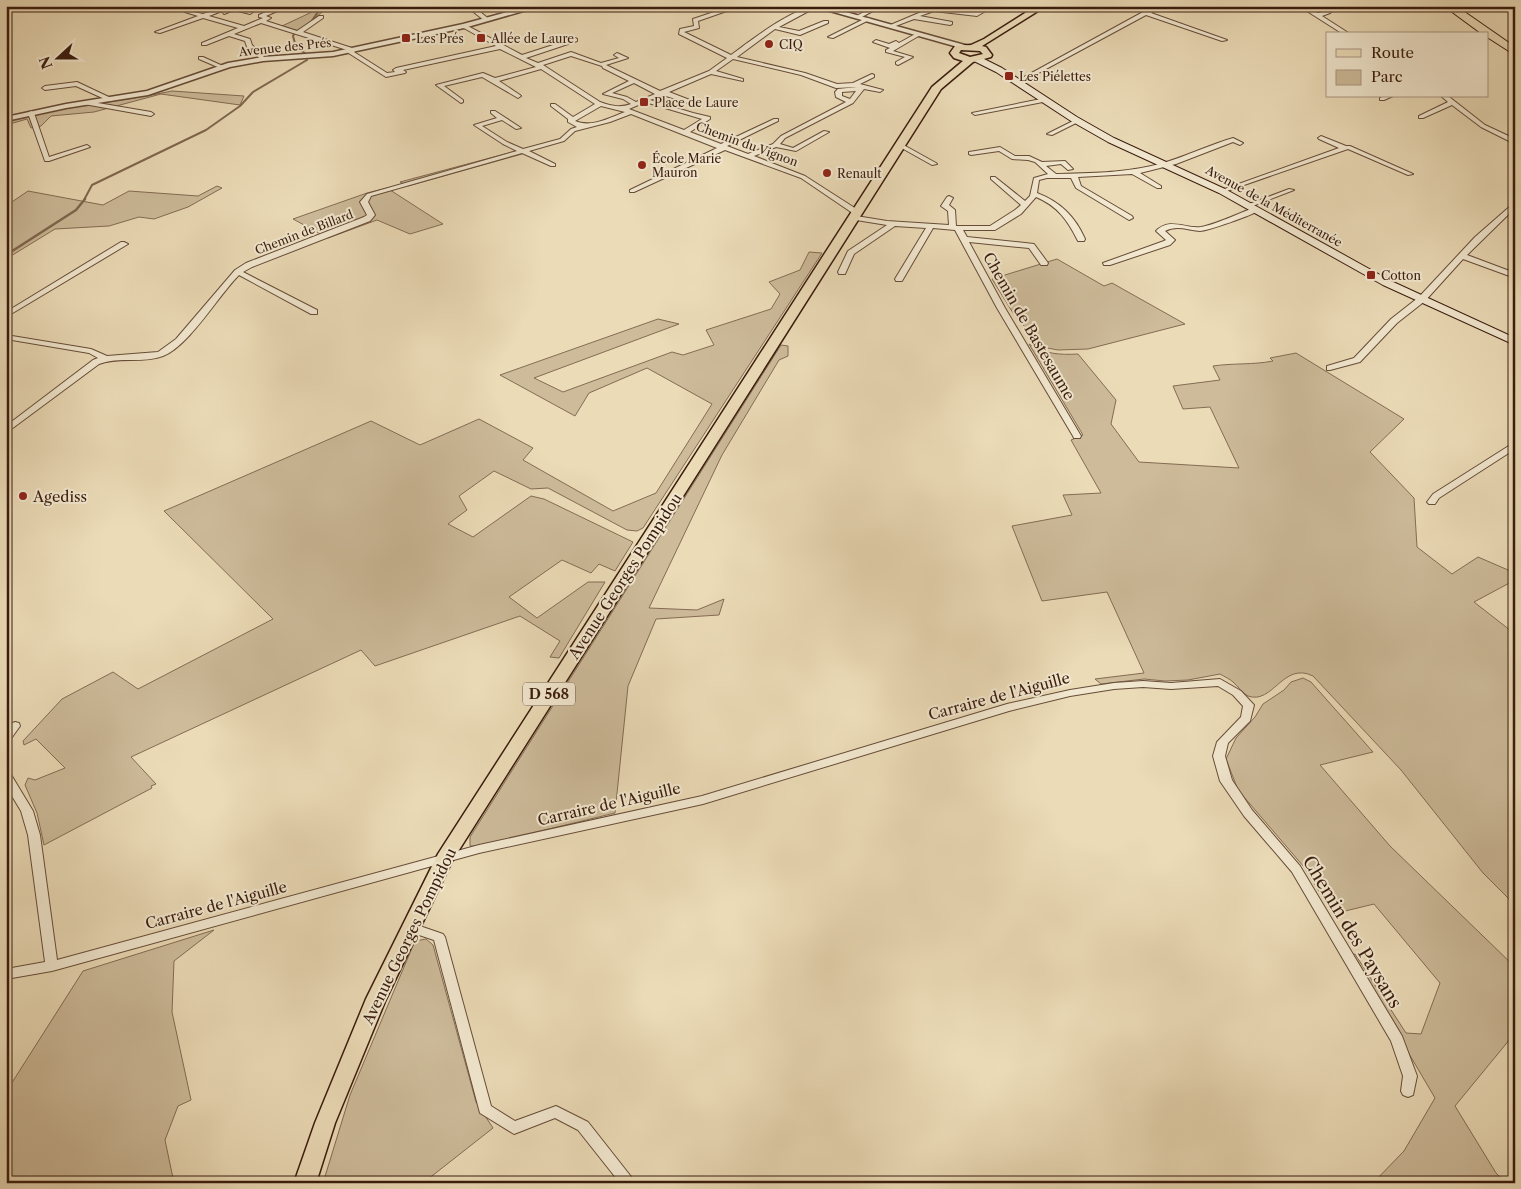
<svg xmlns="http://www.w3.org/2000/svg" width="1521" height="1189" viewBox="0 0 1521 1189" font-family="'Libre Caslon Text',serif">
	<rect width="100%" height="100%" fill="#ebdbb7"/>
	<filter id="stains"><feTurbulence type="fractalNoise" baseFrequency=".004" numOctaves="4"/><feColorMatrix values="0 0 0 0 .2 0 0 0 0 .09 0 0 0 0 .02 0 0 0 .5 -.17"/></filter>
	<radialGradient id="worn" r=".72"><stop offset=".6" stop-color="#630" stop-opacity="0"/><stop offset="1" stop-color="#630" stop-opacity=".3"/></radialGradient>
	<!-- green -->
	<g fill="#cdbb9a" stroke="#846c54">
		<path d="M319 6H335C322 9 310 23 299 31L282 26 314 11Z"/>
		<path d="M172 91 244 96 240 105 161 94 94 112 51 116 41 126 31 128 27 119 6 125V122C60 105 117 103 172 91Z"/>
		<polygon points="516,151 522,154 408,186 400,182"/>
		<polygon points="217,186 222,188 188,207 154,219 139,217 109,226 55,229 6,259 6,250 10,248 6,240 6,206 28,191 103,205 129,191 198,196"/>
		<polygon points="387,188 443,224 410,234 377,220 328,238 293,219 367,193"/>
		<polygon points="809,252 822,253 643,528 637,531 627,530 548,488 531,489 494,471 459,496 467,510 448,524 473,537 531,496 544,499 633,542 615,571 599,564 591,573 562,560 509,597 537,618 588,582 605,582 559,658 550,657 560,641 520,616 375,666 361,650 131,757 156,784 151,786 152,788 44,845 37,813 25,785 28,778 35,780 65,768 36,739 24,745 23,741 62,699 113,672 138,689 273,619 164,511 371,421 420,445 479,419 533,448 523,460 613,511 656,493 712,404 647,368 589,393 575,416 500,375 658,319 679,324 534,378 563,392 672,352 683,355 714,345 706,330 771,309 780,294 769,282 800,270"/>
		<polygon points="1057,259 1104,286 1112,283 1185,324 1088,349 1058,350 1042,347 1013,313 992,279"/>
		<path d="M1029 344C1045 354 1059 355 1078 354L1116 400 1111 424 1139 462 1239 468 1210 407 1183 409 1173 386 1220 380 1213 366C1233 363 1253 365 1273 361L1270 358 1296 353 1404 419 1370 452 1414 498 1417 547 1452 574 1478 557 1515 573V580L1474 602 1515 634V905L1483 873 1401 770 1313 676C1283 661 1273 705 1248 696 1242 693 1238 686 1233 682 1230 679 1225 677 1220 674L1188 680 1165 681 1144 679 1101 684 1095 679 1144 673 1107 592 1042 601 1012 526 1072 515 1063 495 1101 493 1071 440 1083 435Z"/>
		<polygon points="781,345 788,346 788,356 779,360 722,455 649,608 697,610 724,599 719,615 656,619 628,686 615,813 479,846 470,846 470,837"/>
		<polygon points="1303,678 1311,682 1373,752 1320,765 1390,846 1515,967 1515,1033 1455,1106 1496,1173 1506,1183 1373,1183 1404,1151 1435,1098 1351,955 1355,954 1406,1033 1421,1034 1440,983 1374,904 1333,914 1304,867 1238,790 1226,759 1236,738 1255,717 1263,704 1284,690 1291,682"/>
		<polygon points="214,930 174,961 172,1012 191,1100 178,1106 165,1140 174,1183 6,1183 6,1092 83,971"/>
		<polygon points="426,939 433,945 476,1102 493,1128 423,1183 323,1183 350,1095 415,941"/>
	</g>
	<g fill="none" stroke-linecap="round" stroke-linejoin="round">
		<!-- stream-far1 -->
		<g stroke="#806851" stroke-width="2">
			<polyline points="311,22 322,6"/>
			<polyline points="295,32 293,36 296,47 306,54"/>
			<polyline points="84,200 92,185 206,130 240,106 253,92 307,60"/>
		</g>
		<!-- stream -->
		<polyline stroke="#806851" stroke-width="2.5" points="6,255 76,210 85,199"/>
		<!-- minor casing -->
		<g stroke="#664c38" stroke-width="2">
			<g id="minor">
				<path d="M225 6H234L253 12 250 14 234 10 224 14 222 11 209 16 244 26 263 18 259 17V15L279 6H284V8L266 16 271 18 266 21 297 31 319 16H323V18L303 32 355 49 356 50 354 52 387 73 395 72 393 70 396 68 496 46 462 27V25L464 24 522 55 575 38 577 39V41L526 58 538 63 571 52 601 63 619 58 614 55 617 53 628 58 606 65 660 91 709 71 727 58 679 34 680 29 694 26 693 19 732 6H741L698 21 699 28 684 32 731 55C750 41 795 6 818 6L779 27 799 31 824 21H828V23L800 35 775 29 737 57 805 73 837 84 853 83 872 74 874 75V77L860 84 883 90 880 92 864 89 853 103 785 138 780 144 793 148 824 131 829 132 796 151 776 147 754 156 805 176 861 212 854 214 801 178 725 150 634 192H630V190L717 148 631 114 610 122 575 131 564 141 529 151 555 164V166H551L522 153 371 196 368 202 375 215 370 221 252 267 243 272 317 310V314H311L239 275C218 296 189 346 163 356 142 364 120 356 99 364L6 433V426L93 360 98 358 89 353 6 339V335L91 349 107 356 158 352 176 339 235 270 246 263 364 217 367 215 360 202 367 194 517 151 503 144 474 125 497 118 491 113V111H495L521 128 516 129 502 120 482 126 507 142 523 149 560 139 571 129 577 127 568 122V119L551 106V104H555L573 117 595 104 541 69 499 81 520 95 521 96 518 98 482 77 444 86 463 100V102L461 103 436 85 483 73 495 78 536 67 500 49 403 70 406 72 405 73 386 77 347 52V50L261 23 234 34 250 39 252 45 266 59 263 61 247 47 245 41 229 36 206 45H202V43L238 28 203 18 160 33 155 32 198 16 185 12V10L203 14ZM571 56 602 66 603 68 629 81 603 94 623 99 631 104C620 108 611 106 600 102L543 65ZM733 59 801 75 836 88 857 87 838 89 835 92 836 97 846 102 781 136 773 144 748 154 727 146 778 121V119H774L721 144 690 132 710 119V117L693 113 650 100 663 95 691 104H695V102L669 92 711 74 743 81V79L716 71ZM634 83 655 94 636 102 627 97 612 93ZM856 91 850 99 842 96V92ZM645 102 702 119 684 130 629 109ZM601 106 625 112C609 118 591 128 575 121Z"/>
				<polygon points="466,6 473,6 490,20 485,21"/>
				<polygon points="637,6 645,6 651,10 646,11"/>
				<polygon points="874,6 882,6 860,18 855,17"/>
				<polygon points="987,6 994,6 977,16 934,11 920,16 952,22 952,24 950,25 914,19 893,27 888,26 933,7 976,12"/>
				<polygon points="1154,6 1162,6 1151,13 1227,40 1222,41 1146,15 1020,83 1015,82"/>
				<polygon points="1267,6 1275,6 1281,10 1276,11"/>
				<polygon points="1299,6 1306,6 1318,13 1326,11 1331,6 1338,6 1330,13 1322,16 1350,34 1343,34"/>
				<polygon points="866,18 871,19 833,38 828,37"/>
				<polygon points="917,33 922,34 893,51 913,57 898,65 896,64 896,62 905,57 886,52 886,50 890,48 873,42 876,40 889,44 896,41 899,43"/>
				<polygon points="199,57 203,57 225,67 220,68 199,59"/>
				<polygon points="77,82 113,99 114,100 109,101 76,86 45,90 42,88 45,86"/>
				<polygon points="1384,96 1393,96 1384,100 1380,100 1380,98"/>
				<polygon points="1441,96 1448,96 1485,125 1515,139 1515,144 1481,127 1452,105 1423,118 1419,118 1419,116 1448,102"/>
				<polygon points="1046,98 1049,100 1048,101 975,115 972,113"/>
				<polygon points="86,101 151,112 154,114 151,116 84,104 83,103"/>
				<polygon points="31,111 34,113 49,157 87,145 90,147 49,161 45,161 28,113"/>
				<polygon points="1075,120 1080,121 1052,135 1047,134"/>
				<polygon points="1321,136 1346,146 1350,146 1413,174 1408,175 1348,149 1224,192 1219,191 1339,148 1319,139 1318,138"/>
				<path d="M1233 138 1243 143 1240 145 1233 142 1176 164 1140 173 1161 186V188H1157L1132 174 1078 177 1081 186 1132 216 1133 218 1129 220 1076 188 1071 178H1047L1039 180 1037 193C1060 202 1075 216 1085 239L1084 241H1078C1068 221 1058 206 1036 197L1021 214 995 230H963L967 237 1034 244 1048 263 1047 265H1041L1029 248 969 242 1005 308 1081 436 1080 438H1074L1073 436 997 308 955 230 933 228 902 281H896L895 279 926 228 895 226 854 254 845 274H839L838 272 848 251 887 225 850 219V215L887 221 949 225 948 211 941 206 947 197 949 196 953 198 949 205 955 210 956 226H990L1015 210 1021 205 991 179V177H995L1025 201 1030 196 1034 178 1048 174 1035 162 1028 160 1012 159 999 151 971 155 969 154V152L1000 147 1015 156H1029L1042 162 1065 161 1073 169 1068 170 1061 164 1046 166 1056 174C1092 173 1129 173 1163 163 1187 156 1209 145 1233 138Z"/>
				<polygon points="900,143 936,163 937,164 932,165 898,146 898,144"/>
				<polygon points="1289,189 1294,190 1250,207 1244,206"/>
				<polygon points="1515,202 1515,208 1467,255 1515,273 1515,278 1463,259 1425,301 1397,323 1360,362 1330,370 1327,370 1327,366 1354,358 1391,319 1419,297 1475,237"/>
				<path d="M1253 208 1260 210C1253 215 1207 231 1200 231 1187 230 1177 225 1165 231L1175 240 1170 245 1110 265H1104L1103 263 1164 241 1166 240 1156 231C1170 217 1185 229 1201 227 1214 225 1240 213 1253 208Z"/>
				<polygon points="121,242 124,242 128,244 6,317 6,312"/>
				<polygon points="1515,442 1515,449 1439,498 1435,504 1429,504 1427,502 1433,494"/>
				<polygon points="1220,679 1241,691 1254,705 1250,721 1228,743 1225,756 1232,780 1252,810 1300,866 1402,1036 1417,1076 1413,1095 1408,1097 1403,1095 1401,1091 1403,1076 1391,1041 1292,872 1244,816 1220,781 1213,756 1217,742 1241,717 1243,706 1233,695 1218,686 1171,689 1143,687 1114,689 1070,696 1009,711 703,804 479,853 52,971 6,979 6,969 45,962 28,835 21,811 6,786 6,772 10,773 33,811 40,835 57,960 479,845 702,796 1007,704 1070,690 1114,683 1143,681 1171,683"/>
				<path d="M15 722 19 723 20 726 10 740 6 741C6 732 6 725 15 722Z"/>
				<polygon points="411,923 443,934 445,937 491,1106 515,1121 556,1106 588,1122 636,1183 620,1183 578,1130 555,1118 514,1134 480,1113 434,940 407,931 405,928 407,925"/>
			</g>
		</g>
		<!-- tertiary casing -->
		<g stroke="#664c38" stroke-width="3">
			<g id="tertiary">
				<polygon points="529,6 541,6 464,28 333,56 263,61 230,67 148,95 66,108 6,121 6,117 66,104 147,91 228,63 263,57 333,52 463,24"/>
				<polygon points="812,6 824,6 972,47 965,49"/>
			</g>
		</g>
		<!-- secondary casing -->
		<g stroke="#3a1c0e" stroke-width="2">
			<polygon id="secondary" points="974,57 980,57 1002,68 1077,117 1114,138 1225,189 1391,281 1515,338 1515,345 1383,285 1219,193 1108,142 1071,121 996,72 974,61"/>
		</g>
		<!-- primary casing -->
		<g stroke="#3a1c0e" stroke-width="3">
			<path id="primary" d="M1036 6H1046L982 46 986 47 992 55 991 57 973 62 941 89 452 861 386 999 335 1123 316 1183H294L315 1123 366 999 438 854 932 87 963 61 954 58 950 53 955 46 971 45 984 39ZM961 50 980 51 983 54 970 57 959 53Z"/>
		</g>
		<!-- motorway casing -->
		<g stroke="#3a1c0e" stroke-width="2">
			<polygon id="motorway" points="1444,6 1456,6 1515,47 1515,55 1487,37 1487,34 1482,34"/>
		</g>
		<!-- minor -->
		<use href="#minor" fill="#f2e8d0" fill-rule="evenodd"/>
		<!-- tertiary -->
		<use href="#tertiary" fill="#f2e8d0" fill-rule="evenodd"/>
		<!-- secondary -->
		<use href="#secondary" fill="#f2e8d0" fill-rule="evenodd"/>
		<!-- primary -->
		<use href="#primary" fill="#ebdbb7" fill-rule="evenodd"/>
		<!-- motorway -->
		<use href="#motorway" fill="#ebdbb7" fill-rule="evenodd"/>
	</g>
	<!-- markers -->
	<g fill="#8f2418" stroke="#f2e8d0" stroke-width="2">
		<rect x="401" y="33" width="10" height="10" rx="2.5"/>
		<rect x="476" y="33" width="10" height="10" rx="2.5"/>
		<circle cx="769" cy="44" r="5"/>
		<rect x="1004" y="71" width="10" height="10" rx="2.5"/>
		<rect x="639" y="97" width="10" height="10" rx="2.5"/>
		<circle cx="642" cy="165" r="5"/>
		<circle cx="827" cy="173" r="5"/>
		<rect x="1366" y="270" width="10" height="10" rx="2.5"/>
		<circle cx="23" cy="496" r="5"/>
	</g>
	<g text-anchor="middle" dominant-baseline="central" stroke-width="4" stroke-linejoin="round" paint-order="stroke">
		<!-- far-poi labels -->
		<g font-size="12" fill="#3a1c0e" stroke="#f2e8d0" text-anchor="start">
			<text x="416" y="38">Les Prés</text>
			<text x="491" y="38">Allée de Laure</text>
			<text x="779" y="44">CIQ</text>
			<text x="1019" y="76">Les Piélettes</text>
			<text x="654" y="102">Place de Laure</text>
			<text x="652" y="158">École Marie<tspan x="652" dy="14">Mauron</tspan></text>
			<text x="837" y="173">Renault</text>
			<text x="1381" y="275">Cotton</text>
		</g>
		<!-- far-street labels -->
		<g font-size="12" fill="#3a1c0e" stroke="#f2e8d0">
			<text transform="translate(285 47) rotate(-6)">Avenue des Prés</text>
			<text transform="translate(747 144) rotate(20)">Chemin du Vignon</text>
			<text transform="translate(1274 206) rotate(29)">Avenue de la Méditerranée</text>
			<text transform="translate(304 232) rotate(-21)">Chemin de Billard</text>
		</g>
		<!-- shield labels -->
		<rect fill="#f2e8d0" stroke="#715948" stroke-width="1" x="523" y="682.5" width="52" height="23" rx="4"/>
		<g font-size="14" font-weight="bold" fill="#3a1c0e">
			<text x="549" y="694">D 568</text>
		</g>
		<!-- street labels -->
		<g font-size="15" fill="#3a1c0e" stroke="#f2e8d0">
			<text transform="translate(1029 326) rotate(60)">Chemin de Bastesaume</text>
			<text transform="translate(625 576) rotate(-57)">Avenue Georges Pompidou</text>
			<text transform="translate(999 696) rotate(-15)">Carraire de l'Aiguille</text>
			<text transform="translate(609 804) rotate(-13)">Carraire de l'Aiguille</text>
			<text transform="translate(216 905) rotate(-15)">Carraire de l'Aiguille</text>
			<text transform="translate(409 936) rotate(-64)">Avenue Georges Pompidou</text>
		</g>
		<!-- poi labels -->
		<g font-size="15" fill="#3a1c0e" stroke="#f2e8d0" text-anchor="start">
			<text x="33" y="496">Agediss</text>
		</g>
		<!-- near-street labels -->
		<g font-size="18" fill="#3a1c0e" stroke="#f2e8d0">
			<text transform="translate(1352 932) rotate(59)">Chemin des Paysans</text>
		</g>
	</g>
	<!-- margin -->
	<rect width="1521" height="1189" fill="none" stroke="#ebdbb7" stroke-width="25"/>
	<rect x="8" y="8" width="1506" height="1174" fill="none" stroke="#3a1c0e" stroke-width="2.5"/>
	<rect x="12" y="12" width="1496" height="1164" fill="none" stroke="#3a1c0e"/>
	<!-- legend -->
	<rect x="1326" y="32" width="162" height="65" fill="#f2e8d0" stroke="#a89682"/>
	<rect x="1336" y="49" width="25" height="8" fill="#ebdbb7" stroke="#a89682"/>
	<text x="1371" y="58" font-size="15" fill="#3a1c0e">Route</text>
	<rect x="1336" y="70" width="25" height="15" fill="#cdbb9a" stroke="#a89682"/>
	<text x="1371" y="82" font-size="15" fill="#3a1c0e">Parc</text>
	<!-- north arrow -->
	<g transform="translate(58 58) rotate(249)" stroke="#f2e8d0" stroke-width="4" paint-order="stroke">
	<path d="M0-4L9 19L0 12L-9 19Z" fill="#3a1c0e"/>
	<text y="-8" font-size="14" font-weight="bold" text-anchor="middle" fill="#3a1c0e">N</text>
	</g>
	<rect width="100%" height="100%" filter="url(#stains)"/>
	<rect width="100%" height="100%" fill="url(#worn)"/>
</svg>
